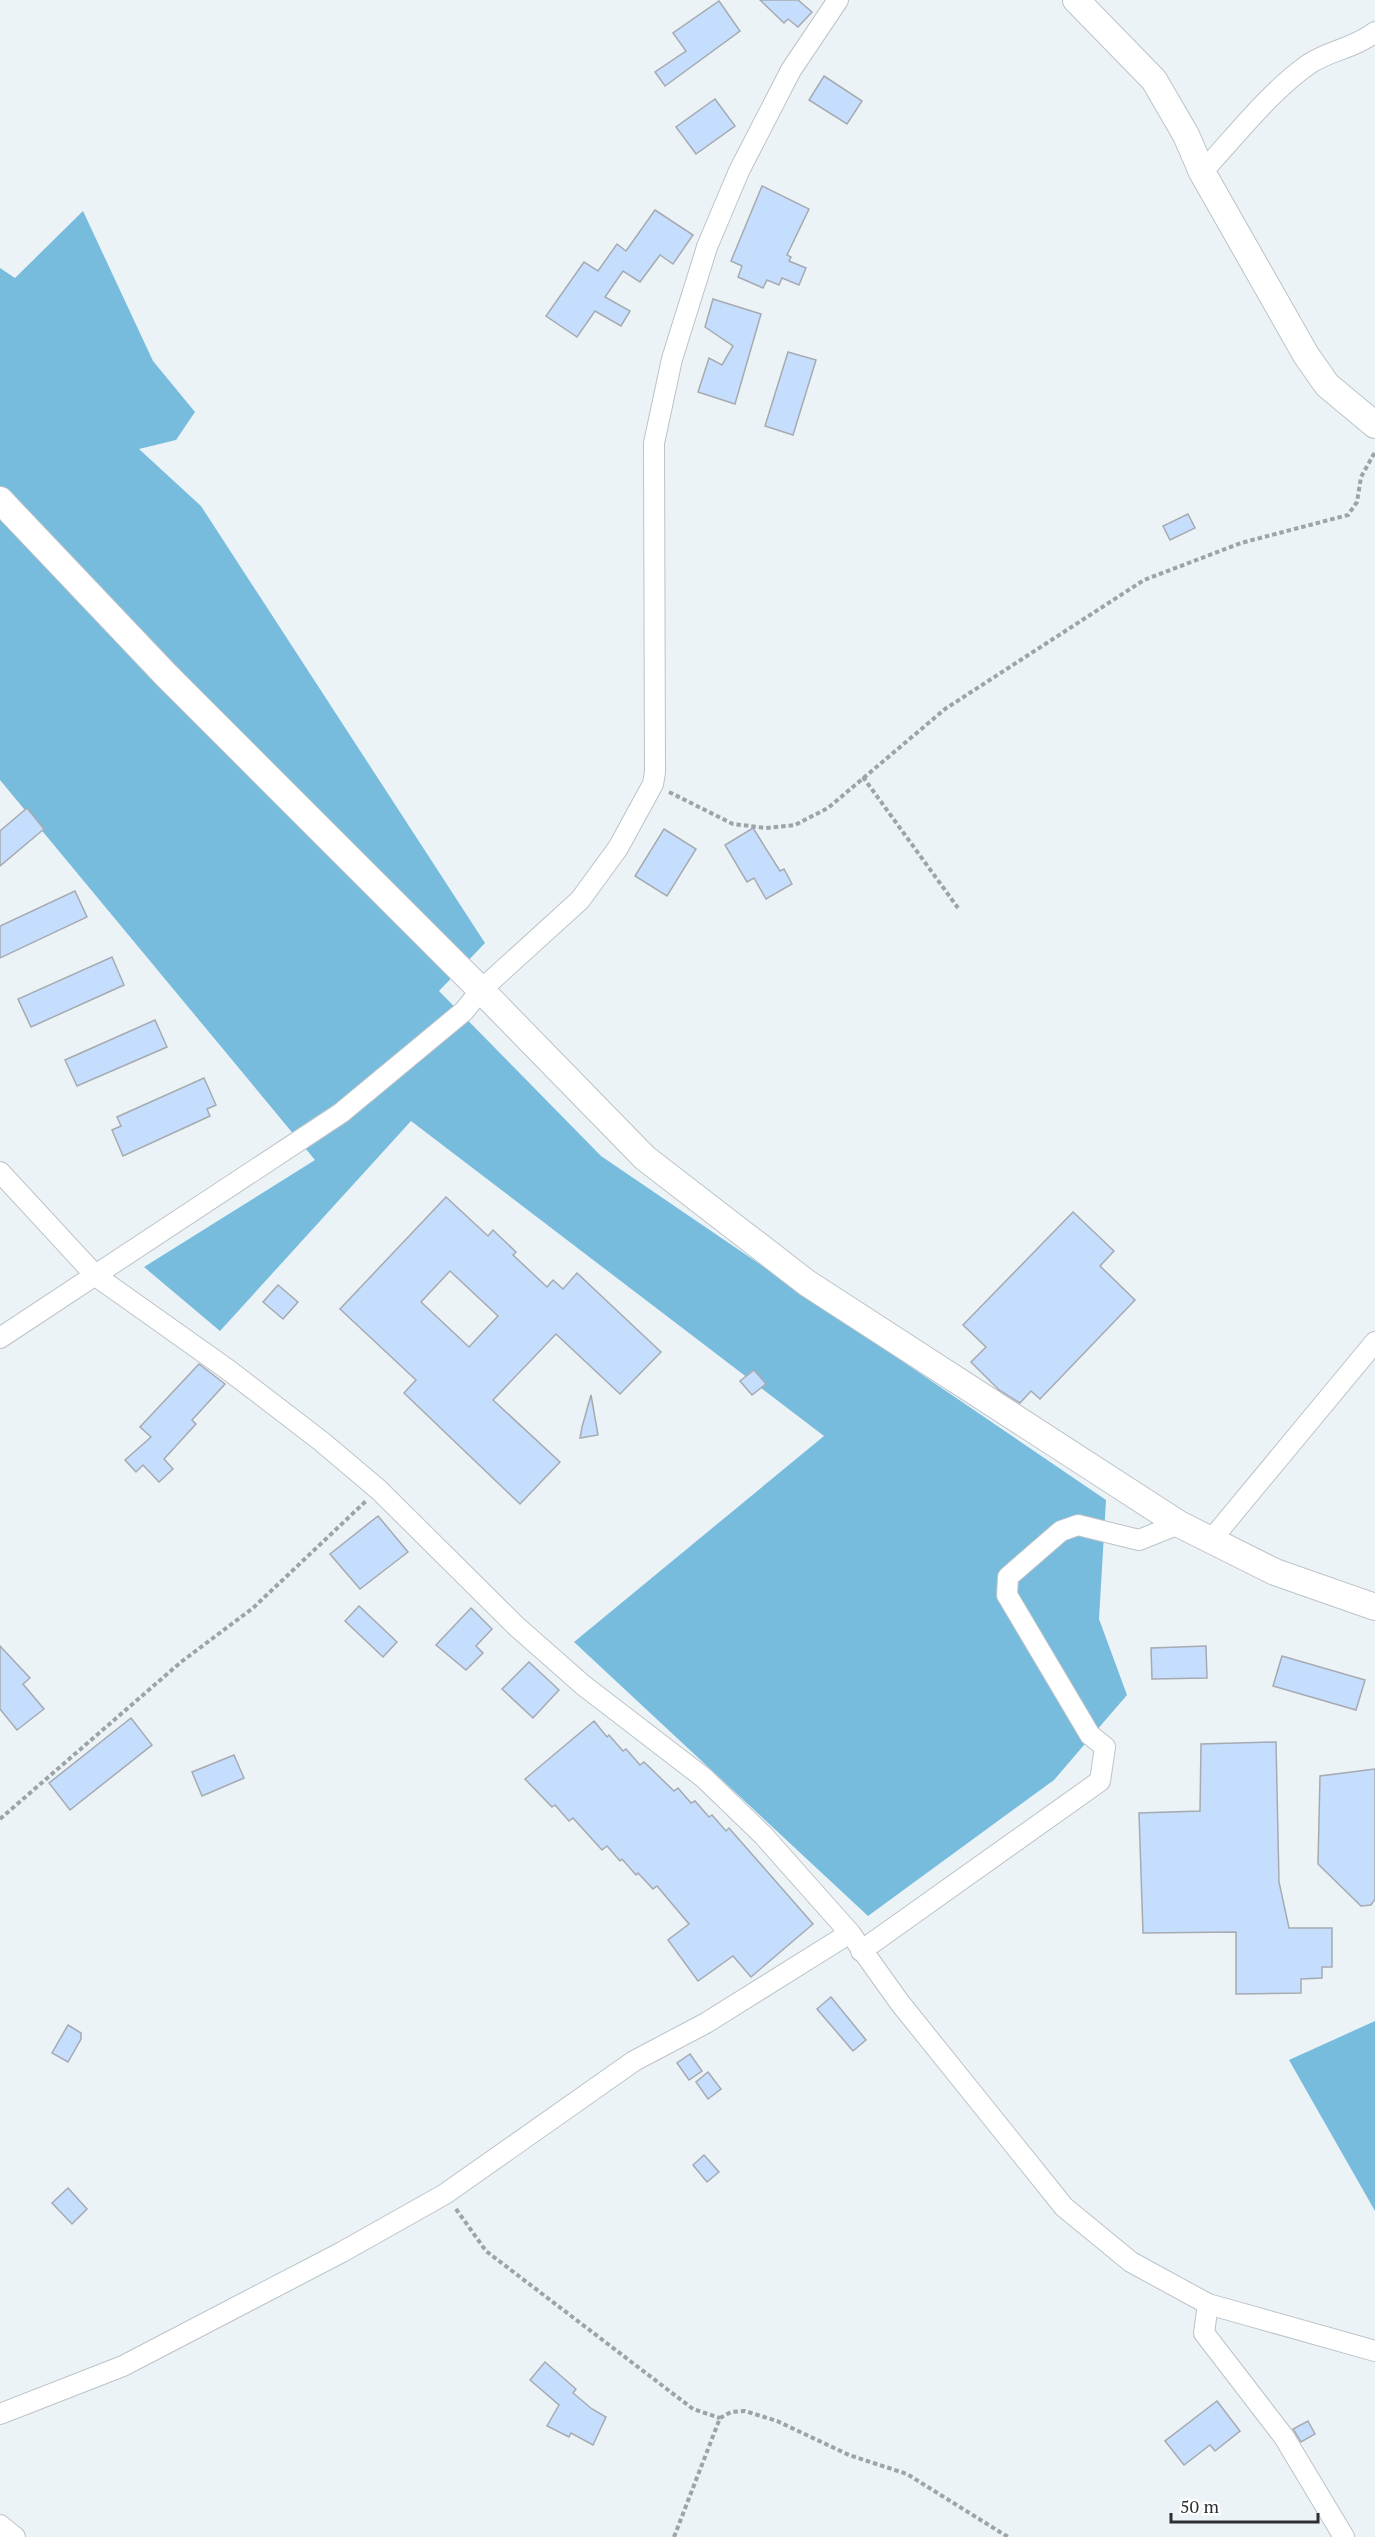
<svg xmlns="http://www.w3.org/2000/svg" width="1375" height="2537" viewBox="0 0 1375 2537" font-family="'PT Serif',serif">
	<rect width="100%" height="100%" fill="#ebf3f7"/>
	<!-- forest -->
	<g fill="#78bcdd">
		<polygon points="83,211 153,361 195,412 176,440 139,449 201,506 485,943 439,991 601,1156 1106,1500 1099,1619 1127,1695 1054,1780 868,1916 574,1642 824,1436 411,1121 220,1331 144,1267 315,1160 0,780 0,268 15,278"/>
		<polygon points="1375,2021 1375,2211 1289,2060"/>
	</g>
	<!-- building -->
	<g fill="#c6defd" stroke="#a6aab1" stroke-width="1.5" fill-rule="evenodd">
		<polygon points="760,0 798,0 812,12 798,27 788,19 784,23"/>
		<polygon points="719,1 740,31 665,86 655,72 686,51 673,33"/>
		<polygon points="824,76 862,101 847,124 809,100"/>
		<polygon points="715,99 735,126 696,154 676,127"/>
		<polygon points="762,186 809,209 787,255 791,257 789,261 806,268 799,285 782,278 779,285 767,280 763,288 738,277 742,266 731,261"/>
		<polygon points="655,210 693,235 673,264 660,255 640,282 623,271 605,297 630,311 621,326 595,311 577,337 546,316 584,262 598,271 617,244 626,251"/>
		<polygon points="713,299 761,314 735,404 698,392 709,358 722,365 733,346 705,327"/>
		<polygon points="788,352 816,360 793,435 765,426"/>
		<polygon points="1188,514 1195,528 1170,540 1163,526"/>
		<polygon points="27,808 44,829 0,866 0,831"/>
		<polygon points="753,828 780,871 784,869 792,884 766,899 754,878 747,882 725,845"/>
		<polygon points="664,829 696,849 667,896 635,876"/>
		<polygon points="75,891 87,917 0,958 0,926"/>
		<polygon points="112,957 124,985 31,1027 18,999"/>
		<polygon points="155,1020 167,1047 77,1086 65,1060"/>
		<polygon points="204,1078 216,1105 207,1109 210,1116 123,1156 112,1130 121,1126 117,1117"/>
		<path d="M446 1197 488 1236 493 1230 516 1252 513 1255 547 1287 553 1280 563 1289 577 1273 661 1352 620 1394 556 1334 493 1400 560 1462 520 1504 404 1393 416 1380 340 1309ZM450 1271 498 1316 469 1347 421 1302Z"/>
		<polygon points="1073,1212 1114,1251 1100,1266 1135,1300 1040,1399 1031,1391 1020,1403 999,1390 971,1362 986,1347 963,1325"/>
		<polygon points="278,1285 298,1302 283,1319 263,1302"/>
		<polygon points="199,1364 225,1384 192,1420 196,1424 164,1459 173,1469 159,1482 143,1465 136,1472 125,1460 151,1437 140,1427"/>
		<polygon points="754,1370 766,1384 752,1395 740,1381"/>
		<polygon points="591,1395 598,1435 580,1438 582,1427"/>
		<polygon points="378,1516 408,1552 360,1589 330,1554"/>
		<polygon points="359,1606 397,1642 383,1657 345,1621"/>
		<polygon points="471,1608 492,1629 476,1646 483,1653 466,1670 436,1645"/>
		<polygon points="0,1646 30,1678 23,1684 44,1709 17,1730 0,1709"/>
		<polygon points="1206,1646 1207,1678 1152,1679 1151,1648"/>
		<polygon points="1282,1656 1365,1680 1356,1710 1273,1686"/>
		<polygon points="529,1662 559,1690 533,1718 502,1689"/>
		<polygon points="131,1718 152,1745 70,1810 49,1783"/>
		<polygon points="594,1721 607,1737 609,1735 623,1751 626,1749 640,1765 644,1762 674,1791 678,1788 691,1803 695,1801 709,1817 712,1815 726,1831 729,1828 813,1924 751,1977 733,1956 698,1981 668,1940 689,1924 657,1886 653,1889 638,1873 636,1875 622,1859 620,1861 607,1846 602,1850 573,1818 569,1821 555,1805 552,1807 525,1779"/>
		<polygon points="1276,1742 1279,1882 1289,1928 1332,1928 1332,1967 1322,1967 1322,1978 1301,1979 1301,1993 1236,1994 1236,1932 1143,1933 1139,1813 1200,1811 1201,1744"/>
		<polygon points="234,1755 244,1778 202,1796 192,1772"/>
		<polygon points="1375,1769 1375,1899 1371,1905 1361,1906 1318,1864 1320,1776"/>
		<polygon points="831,1997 866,2040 853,2051 817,2009"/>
		<polygon points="68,2025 81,2033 81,2039 68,2062 52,2053"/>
		<polygon points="690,2054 702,2071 689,2080 677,2063"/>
		<polygon points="708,2072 721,2089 708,2099 696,2082"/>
		<polygon points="704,2155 719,2172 707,2182 693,2165"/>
		<polygon points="68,2188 87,2209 72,2224 52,2203"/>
		<polygon points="545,2362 576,2389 573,2393 592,2409 606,2417 593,2445 571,2433 569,2437 547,2426 559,2405 530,2380"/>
		<polygon points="1217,2401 1240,2431 1215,2451 1210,2445 1184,2465 1165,2441"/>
		<polygon points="1308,2421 1315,2434 1301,2442 1293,2429"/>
	</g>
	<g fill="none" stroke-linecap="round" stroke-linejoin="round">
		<!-- minor casing -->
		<g stroke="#bcc3c8" stroke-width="22">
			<g id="minor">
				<path d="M1202 172C1236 136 1268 93 1309 64 1330 50 1355 48 1375 32"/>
				<polyline points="0,1172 96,1276 227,1369 321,1441 379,1490 516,1626 583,1685 704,1778 763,1835 850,1933 900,2003 1064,2207 1131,2262 1208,2304 1204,2333 1284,2437 1344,2537"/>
				<polyline points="0,1338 341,1113 464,1011 481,990 580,900 618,848 653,784 655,772 654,443 672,359 707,247 739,171 791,70 838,0"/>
				<polyline points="1211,1540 1375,1342"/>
				<polyline points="861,1951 1100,1781 1105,1747 1090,1735 1007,1595 1008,1577 1061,1531 1078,1525 1139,1540 1179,1524"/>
				<polyline points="1208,2304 1375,2351"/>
				<polyline points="0,2414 123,2366 342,2252 445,2194 634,2061 706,2023 850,1933"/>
				<polyline points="0,2525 15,2537"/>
			</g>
		</g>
		<!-- tertiary casing -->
		<g stroke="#bcc3c8" stroke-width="28">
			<g id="tertiary">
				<polyline points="1076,0 1154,80 1186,135 1202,172 1306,355 1327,385 1375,425"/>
				<polyline points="0,500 167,676 481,990 645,1158 807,1283 1179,1524 1275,1572 1375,1607"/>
			</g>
		</g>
		<!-- path -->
		<g stroke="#9da3a6" stroke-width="4" stroke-dasharray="4.5 3" stroke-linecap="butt">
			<polyline points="863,777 958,908"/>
			<polyline points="669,792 733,824 766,828 795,825 828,808 945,709 1144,580 1241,543 1348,515 1357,502 1361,477 1375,452"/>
			<polyline points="0,1819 181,1662 253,1608 366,1501"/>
			<polyline points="456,2209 486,2251 693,2409 720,2418"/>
			<polyline points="674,2537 720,2418 731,2412 745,2411 777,2421 849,2455 907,2474 1008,2537"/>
		</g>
		<!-- minor -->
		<use href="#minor" stroke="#fff" stroke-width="20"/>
		<!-- tertiary -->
		<use href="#tertiary" stroke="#fff" stroke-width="26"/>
	</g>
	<!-- scale -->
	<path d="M1171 2513v9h147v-9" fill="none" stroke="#2d3032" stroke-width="3"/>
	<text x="1180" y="2513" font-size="18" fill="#2d3032" stroke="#ffffff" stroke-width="4.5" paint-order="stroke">50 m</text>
</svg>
